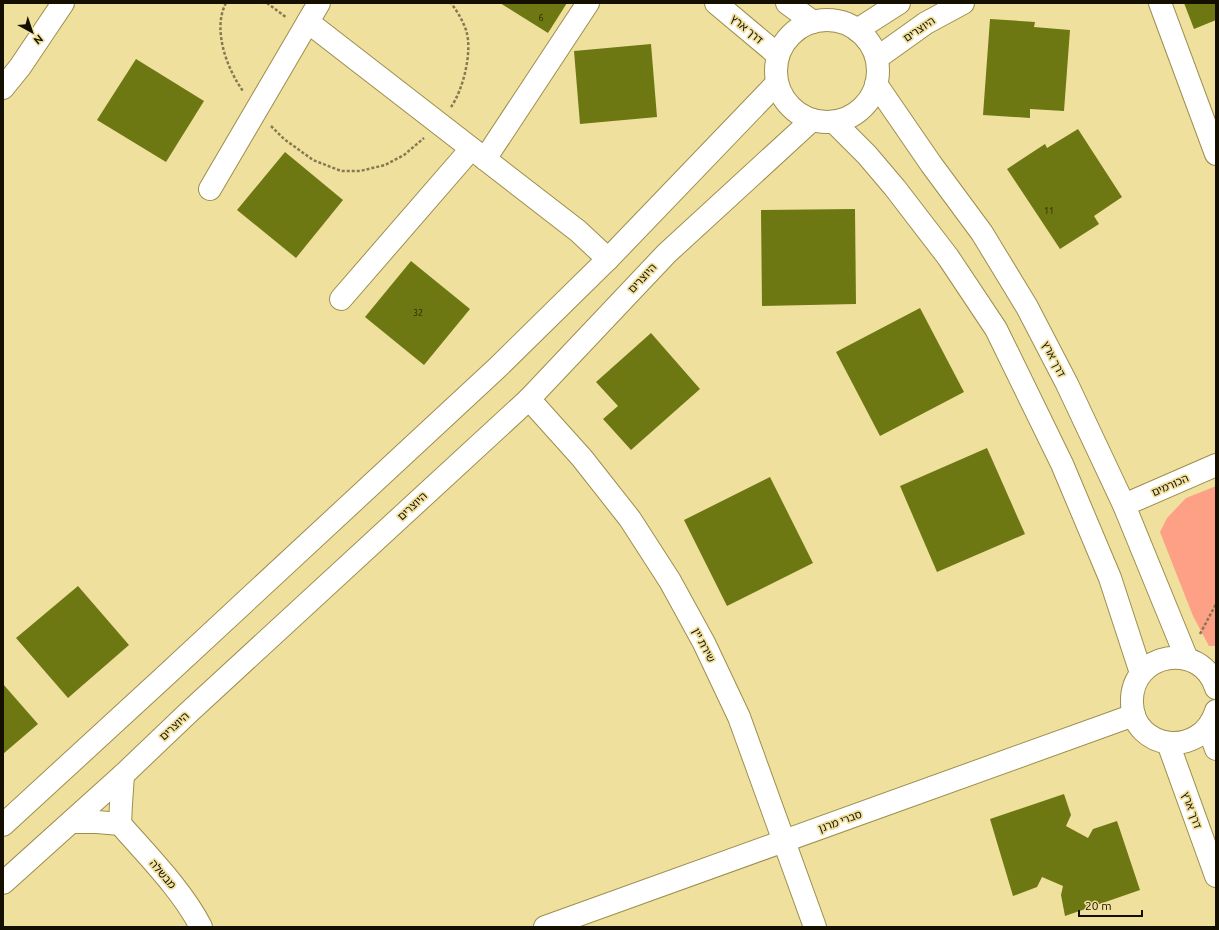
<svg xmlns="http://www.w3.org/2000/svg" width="1219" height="930" viewBox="0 0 1219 930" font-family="Ubuntu,'Noto Sans Hebrew',sans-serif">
	<rect width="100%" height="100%" fill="#f0e09e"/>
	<!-- green -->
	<polygon fill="#fda086" points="1216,486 1216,646 1209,646 1193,616 1160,532 1167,518 1186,498"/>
	<!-- building -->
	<g fill="#6d7812">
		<polygon points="500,3 567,3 548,33"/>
		<polygon points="1184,3 1216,3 1216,20 1194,29"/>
		<polygon points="990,19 1035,22 1034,27 1070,30 1064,111 1030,109 1030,118 983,115"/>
		<polygon points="651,44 657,117 580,124 574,51"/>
		<polygon points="136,59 204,101 166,162 97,120"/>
		<polygon points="1078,129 1122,197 1094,216 1099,224 1060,249 1007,169 1045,144 1047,148"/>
		<polygon points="285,152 343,200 296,258 237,210"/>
		<polygon points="855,209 856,304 762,306 761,210"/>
		<polygon points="411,261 470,309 424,365 365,317"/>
		<polygon points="920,308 964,392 880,436 836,352"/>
		<polygon points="651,333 700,389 631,450 603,419 618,406 596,382"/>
		<polygon points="987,448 1025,534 937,572 900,486"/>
		<polygon points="770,477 813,563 727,606 684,520"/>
		<polygon points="78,586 129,645 68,698 16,638"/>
		<polygon points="3,684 38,724 3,754"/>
		<polygon points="1064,794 1071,815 1066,826 1088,838 1093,829 1117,821 1140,890 1065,916 1061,895 1063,886 1042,877 1037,887 1013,896 990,819"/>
	</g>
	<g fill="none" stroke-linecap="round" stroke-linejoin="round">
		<!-- minor casing -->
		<g stroke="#9d8e4e" stroke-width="24">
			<g id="minor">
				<polyline points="1160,3 1216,154"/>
				<polyline points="308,22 578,231 608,259"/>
				<polyline points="857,30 899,3"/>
				<polyline points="877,58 926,23 963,3"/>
				<polyline points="485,159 588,3"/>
				<polyline points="210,189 319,3"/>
				<polyline points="341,299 471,149"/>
				<polyline points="529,399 582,458 630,519 670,581 704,643 739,717 815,927"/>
				<polyline points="1124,505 1216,465"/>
				<polyline points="72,822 97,822 120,824 121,804 123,775"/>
				<path d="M120 824C148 856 182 890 201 927"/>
				<polyline points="3,825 164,677 497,368 608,259 777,83"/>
				<polyline points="3,883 123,775 188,713 529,399 667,253 812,120"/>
				<polyline points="545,927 1134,715"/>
			</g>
		</g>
		<!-- major casing -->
		<g stroke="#9d8e4e" stroke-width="24">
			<g id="major">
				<polyline points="716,3 778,55"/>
				<polyline points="787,3 813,22"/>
				<circle cx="827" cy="71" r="51"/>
				<polyline points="876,84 931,164 982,233 1027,307 1067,384 1124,505 1187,659"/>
				<polyline points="3,88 20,67 63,3"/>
				<polyline points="834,122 867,155 895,188 948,257 996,329 1062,464 1110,578 1141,673"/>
				<path d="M1216 688C1201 640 1130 652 1132 703 1133 750 1201 759 1216 711"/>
				<polyline points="1208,727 1216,749"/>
				<polyline points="1168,743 1216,876"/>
			</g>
		</g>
		<!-- path -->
		<g stroke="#847950" stroke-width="2.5" stroke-dasharray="3 2" stroke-linecap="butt">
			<path d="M226 3C212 29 227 69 243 91"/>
			<polyline points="267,3 287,18"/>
			<path d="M451 107C463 90 473 51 466 30 463 21 457 11 451 3"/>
			<polyline points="271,126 284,139 313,160 341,171 360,171 385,165 404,155 424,138"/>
			<polyline points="1200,634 1216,604"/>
		</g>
		<!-- minor -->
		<use href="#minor" stroke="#fff" stroke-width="22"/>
		<!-- major -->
		<use href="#major" stroke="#fff" stroke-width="22"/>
	</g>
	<g text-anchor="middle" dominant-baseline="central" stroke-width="3.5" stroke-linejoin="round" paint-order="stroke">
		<!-- number labels -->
		<g font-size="9" fill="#2b2904">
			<text x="541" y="18">6</text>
			<text x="1049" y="211">11</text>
			<text x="418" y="313">32</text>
		</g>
		<!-- street labels -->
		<g font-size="11" fill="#150f00" stroke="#f0e09e">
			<text transform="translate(747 29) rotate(40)">דרך ארץ</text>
			<text transform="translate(919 29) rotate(-34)">היוצרים</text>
			<text transform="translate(642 278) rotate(-47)">היוצרים</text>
			<text transform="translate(1054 359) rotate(63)">דרך ארץ</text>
			<text transform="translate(1170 485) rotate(-24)">הכורמים</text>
			<text transform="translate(412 506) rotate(-43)">היוצרים</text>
			<text transform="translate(704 645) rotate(63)">שירת יין</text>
			<text transform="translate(174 726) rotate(-43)">היוצרים</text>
			<text transform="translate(1192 810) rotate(70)">דרך ארץ</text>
			<text transform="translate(840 821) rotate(-20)">סברי מרנן</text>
			<text transform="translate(163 874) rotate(50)">מבשלה</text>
		</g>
	</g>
	<!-- border -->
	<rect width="1219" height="930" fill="none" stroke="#150f00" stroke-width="8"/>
	<!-- north arrow -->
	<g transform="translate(32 32) rotate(140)" stroke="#f0e09e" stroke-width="3" paint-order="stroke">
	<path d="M0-3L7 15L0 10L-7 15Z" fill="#150f00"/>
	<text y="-6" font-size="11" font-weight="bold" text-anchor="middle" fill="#150f00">N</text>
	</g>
	<!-- scale -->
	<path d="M1079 910v6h63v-6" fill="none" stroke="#150f00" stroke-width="2"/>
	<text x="1085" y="910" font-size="12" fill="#150f00" stroke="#f0e09e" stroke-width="3" paint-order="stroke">20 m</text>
</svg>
